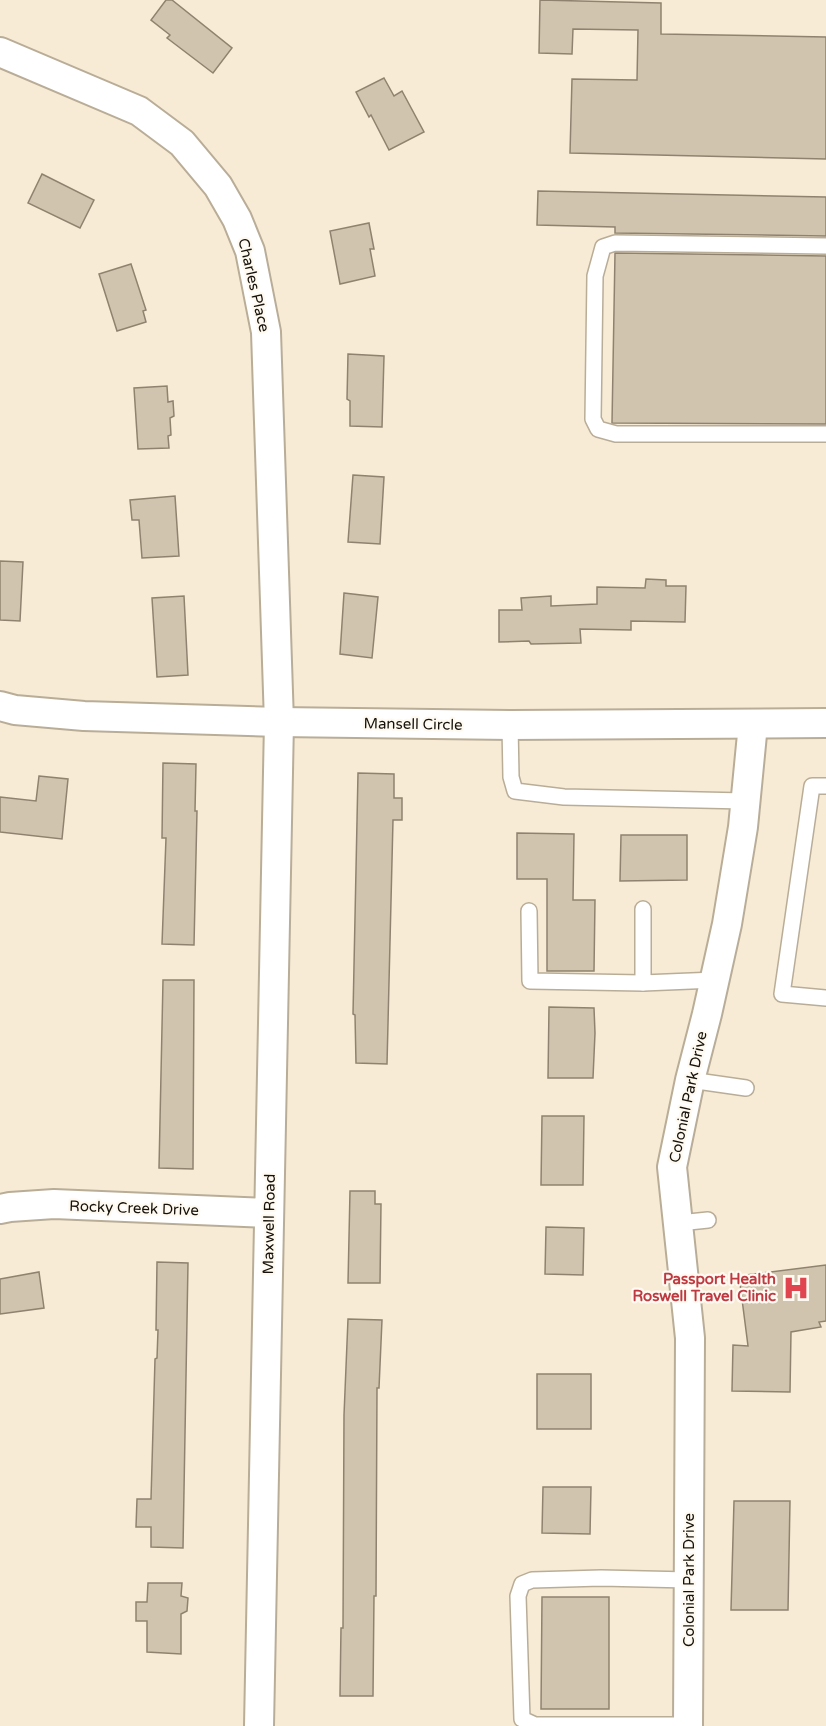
<svg xmlns="http://www.w3.org/2000/svg" width="826" height="1726" viewBox="0 0 826 1726" font-family="'Varela Round',sans-serif">
	<rect width="100%" height="100%" fill="#f8ebd6"/>
	<!-- building -->
	<g fill="#d0c4af" stroke="#8f836f" stroke-width="1.5">
		<polygon points="166,0 172,0 232,48 213,73 167,38 170,35 151,20"/>
		<polygon points="540,0 661,3 661,34 826,37 826,159 570,153 572,79 637,80 638,30 573,29 572,54 539,53"/>
		<polygon points="384,78 394,96 402,91 424,132 389,150 371,115 369,117 356,92"/>
		<polygon points="42,174 94,200 80,228 28,203"/>
		<polygon points="538,191 826,197 826,236 615,233 615,227 537,225"/>
		<polygon points="369,223 374,249 370,249 375,276 340,284 330,231"/>
		<polygon points="615,253 826,256 826,424 612,423"/>
		<polygon points="131,264 146,310 143,311 146,322 117,331 99,274"/>
		<polygon points="348,354 384,356 382,427 350,426 350,401 347,399"/>
		<polygon points="167,386 168,402 173,401 174,416 170,418 171,435 168,436 169,448 138,449 134,388"/>
		<polygon points="353,475 384,477 380,544 348,542"/>
		<polygon points="175,496 179,556 142,558 139,520 132,520 130,500"/>
		<polygon points="0,561 23,562 20,621 0,620"/>
		<polygon points="646,579 666,580 666,586 686,586 685,622 631,621 631,630 580,629 581,643 531,644 529,641 499,642 499,610 522,610 521,598 551,596 551,606 597,604 597,587 645,588"/>
		<polygon points="344,593 378,597 372,658 340,654"/>
		<polygon points="184,596 188,675 157,677 152,598"/>
		<polygon points="163,763 196,764 195,811 197,811 194,945 162,944 166,838 162,838"/>
		<polygon points="358,773 394,774 394,798 402,798 402,820 393,820 387,1064 356,1063 355,1015 353,1014"/>
		<polygon points="39,776 68,779 62,839 0,832 0,797 36,801"/>
		<polygon points="517,833 574,834 573,900 595,900 594,971 547,971 547,879 517,879"/>
		<polygon points="621,835 687,835 687,880 620,881"/>
		<polygon points="163,980 194,980 193,1169 159,1168"/>
		<polygon points="549,1007 594,1008 595,1033 593,1078 548,1078"/>
		<polygon points="542,1116 584,1116 583,1185 541,1185"/>
		<polygon points="350,1191 375,1191 375,1204 381,1204 380,1283 348,1283"/>
		<polygon points="546,1227 584,1228 583,1275 545,1274"/>
		<polygon points="157,1262 188,1263 183,1548 151,1547 151,1527 136,1527 137,1499 151,1499 155,1359 157,1358 158,1330 156,1330"/>
		<polygon points="826,1265 826,1321 819,1322 821,1327 791,1332 790,1392 732,1391 733,1345 748,1346 739,1276"/>
		<polygon points="39,1272 44,1308 0,1314 0,1279"/>
		<polygon points="348,1319 382,1320 379,1388 377,1388 376,1596 374,1596 373,1696 340,1696 341,1628 343,1628 344,1415"/>
		<rect x="537" y="1374" width="54" height="55"/>
		<polygon points="543,1487 591,1487 590,1534 542,1533"/>
		<polygon points="734,1501 790,1501 788,1610 731,1610"/>
		<polygon points="148,1583 182,1583 181,1596 188,1598 187,1611 181,1614 181,1654 147,1652 147,1621 136,1621 136,1602 147,1602"/>
		<polygon points="542,1597 609,1597 609,1709 541,1709"/>
	</g>
	<g fill="none" stroke-linecap="round" stroke-linejoin="round">
		<!-- service casing -->
		<g stroke="#b9ad98" stroke-width="18">
			<g id="service">
				<polyline points="826,246 615,243 603,247 595,276 593,419 598,429 616,434 826,434"/>
				<polyline points="510,725 511,777 515,791 564,797 745,801"/>
				<polyline points="826,786 812,786 782,994 826,998"/>
				<polyline points="643,909 643,983 715,980"/>
				<polyline points="529,911 530,981 643,983"/>
				<polyline points="690,1080 746,1088"/>
				<polyline points="679,1223 708,1220"/>
				<polyline points="688,1725 535,1725 522,1719 518,1596 522,1584 532,1580 601,1578 689,1580"/>
			</g>
		</g>
		<!-- minor casing -->
		<g stroke="#b9ad98" stroke-width="32">
			<g id="minor">
				<polyline points="0,52 139,111 182,143 218,186 237,219 250,251 266,332 279,722 259,1726"/>
				<polyline points="0,706 15,710 84,716 279,722 510,725 826,723"/>
				<polyline points="0,1209 10,1207 54,1204 269,1213"/>
				<polyline points="688,1726 690,1338 672,1167 690,1080 707,1014 727,924 743,827 753,724"/>
			</g>
		</g>
		<!-- service -->
		<use href="#service" stroke="#fff" stroke-width="15"/>
		<!-- minor -->
		<use href="#minor" stroke="#fff" stroke-width="28"/>
	</g>
	<!-- icons -->
	<defs>
		<g id="hospital-bare" transform="scale(2.07)"><path d="M-5-5h3v3.5h4V-5h3V5h-3V1.5h-4V5h-3Z" fill="#e0444e" stroke="#fffaf1" stroke-width="2.5" paint-order="stroke"/></g>
	</defs>
	<g fill-rule="evenodd">
		<use href="#hospital-bare" x="796" y="1288"/>
	</g>
	<g text-anchor="middle" dominant-baseline="central" stroke-width="4.5" stroke-linejoin="round" paint-order="stroke">
		<!-- street labels -->
		<g font-size="15" fill="#16110a" stroke="#fffaf1">
			<text transform="translate(254 285) rotate(77)">Charles Place</text>
			<text transform="translate(413 724) rotate(1)">Mansell Circle</text>
			<text transform="translate(688 1097) rotate(-78)">Colonial Park Drive</text>
			<text transform="translate(134 1208) rotate(2)">Rocky Creek Drive</text>
			<text transform="translate(269 1224) rotate(-89)">Maxwell Road</text>
			<text transform="translate(689 1580) rotate(-90)">Colonial Park Drive</text>
		</g>
		<!-- health labels -->
		<g font-size="15" font-weight="bold" fill="#be3a42" stroke="#fffaf1" text-anchor="end">
			<text x="776" y="1279">Passport Health<tspan x="776" dy="17">Roswell Travel Clinic</tspan></text>
		</g>
	</g>
</svg>
